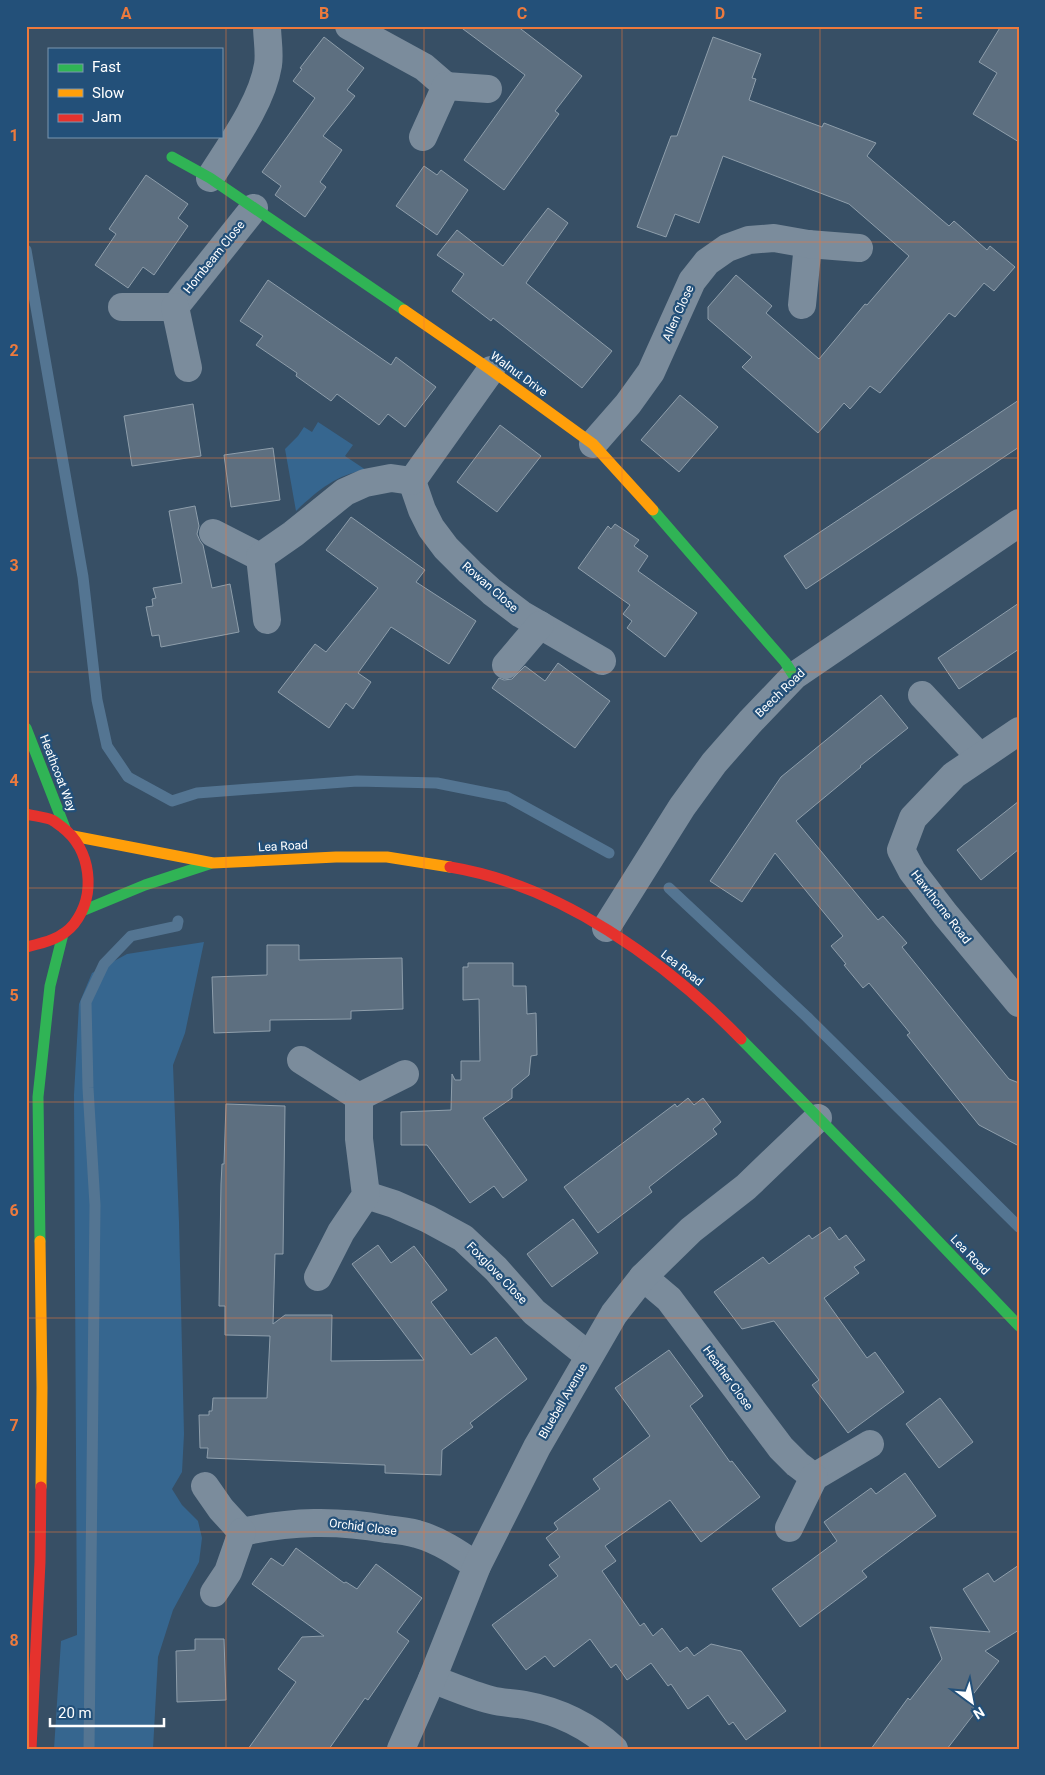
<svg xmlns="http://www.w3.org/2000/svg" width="1045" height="1775" viewBox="0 0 1045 1775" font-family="Roboto,sans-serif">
	<rect width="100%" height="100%" fill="#374f65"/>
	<!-- green -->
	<g fill="#36668f">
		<path d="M318 422 353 445 345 456 366 470C337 474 317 491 296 511L285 449 298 436 304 427 312 432Z"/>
		<polygon points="204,942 185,1033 173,1065 179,1222 184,1434 182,1472 172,1489 182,1505 198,1521 202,1538 199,1562 173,1610 158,1657 153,1749 54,1749 61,1641 77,1635 74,1095 79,1004 92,973 127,954"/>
	</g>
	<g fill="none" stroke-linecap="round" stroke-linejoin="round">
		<!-- stream -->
		<g stroke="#547592" stroke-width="11">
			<polyline points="26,250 83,577 97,700 107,746 128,777 172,801 197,793 357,781 437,783 507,797 609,853"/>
			<polyline points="669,888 807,1017 1019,1227"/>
			<polyline points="89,1749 95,1205 88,1088 86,1002 104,964 131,936 177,926 178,921"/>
		</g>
	</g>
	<!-- building -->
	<g fill="#5d6f80" stroke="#8e9eab">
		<polygon points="459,26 517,26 582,76 555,111 559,114 504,190 464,160 525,75"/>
		<polygon points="1001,26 1019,26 1019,142 973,114 997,73 979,62"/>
		<polygon points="324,37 364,68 347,90 355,96 323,136 342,150 320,182 326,187 305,217 275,195 281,186 262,172 315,98 293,81 302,69 300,68"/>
		<polygon points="713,37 761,54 752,78 756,79 749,100 822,127 824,123 876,143 867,156 949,226 954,221 987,250 990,246 1015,267 994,291 984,283 955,317 949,313 880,393 870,386 850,409 844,403 818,433 742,367 752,357 708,319 708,307 736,275 772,306 766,313 819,359 865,304 867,305 909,256 849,204 723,156 699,223 675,214 666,237 637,227 671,136 677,136"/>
		<polygon points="424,166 437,175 441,170 468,190 437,235 396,206"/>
		<polygon points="146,175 188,204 178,218 188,226 154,275 143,267 128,288 95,265 116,234 109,229"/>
		<polygon points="548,208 568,223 526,283 612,351 582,388 493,318 491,321 452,291 464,274 437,255 457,230 503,266"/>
		<polygon points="268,280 391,365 396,357 436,387 405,427 388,414 379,425 337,394 331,401 296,376 297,373 256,345 263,336 240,321"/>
		<polygon points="680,395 718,427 679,472 641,440"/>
		<polygon points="1019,400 1019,447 806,589 784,556"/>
		<polygon points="193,404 201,456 132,466 124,416"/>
		<polygon points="500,425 541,456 497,512 457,482"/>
		<polygon points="273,448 280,500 231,507 224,455"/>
		<polygon points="195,506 199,526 197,534 200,541 203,545 212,588 230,584 239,632 161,647 159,635 152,636 146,607 153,606 152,599 156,598 153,588 182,583 169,511"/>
		<polygon points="351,517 425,570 416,582 476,621 449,664 391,627 358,673 371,682 353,709 346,703 329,728 278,692 315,644 326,652 378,588 326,550"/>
		<polygon points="615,524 639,540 634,546 648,556 638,571 697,613 665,657 627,628 632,621 623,614 630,605 578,568 608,526 611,529"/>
		<polygon points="1019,603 1019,649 959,689 938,658"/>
		<polygon points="558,663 610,701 575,748 492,688 499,678 504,680 512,679 525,666 545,681"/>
		<polygon points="881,695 908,728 860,766 861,767 796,821 878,920 883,916 907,943 902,947 1009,1079 1019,1083 1019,1146 979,1125 907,1035 910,1033 869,983 863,988 844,965 846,964 831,946 843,936 775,853 742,902 710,881 781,777"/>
		<polygon points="1019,801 1019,849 981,880 957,850"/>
		<polygon points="267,945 299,945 299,960 402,958 403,1009 351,1011 351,1019 270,1020 270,1031 214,1033 212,977 267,975"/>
		<polygon points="468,963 513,963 513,986 526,986 527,1014 536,1013 537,1055 531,1056 529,1075 512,1089 512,1098 483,1118 527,1180 503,1198 494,1186 470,1203 427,1145 401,1145 401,1112 451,1110 452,1074 455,1080 461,1080 461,1061 480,1061 479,999 463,1000 463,967 468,967"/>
		<polygon points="688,1098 694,1105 703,1098 721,1122 713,1129 717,1134 649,1187 652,1192 598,1233 564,1187 675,1104 677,1107"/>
		<polygon points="226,1104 285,1106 283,1254 275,1254 273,1324 285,1315 332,1315 331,1361 424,1360 352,1264 378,1245 391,1263 414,1246 447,1290 431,1302 471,1355 496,1337 527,1379 470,1423 473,1427 442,1450 441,1475 385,1473 385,1465 207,1458 208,1448 200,1448 199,1415 209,1415 209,1411 212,1411 213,1398 267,1398 270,1336 225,1335 225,1306 219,1306 221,1184 222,1164 224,1164"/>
		<polygon points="573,1219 598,1253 552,1287 527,1254"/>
		<polygon points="830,1227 839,1240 846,1235 865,1260 854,1267 859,1273 824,1298 867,1358 875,1352 904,1392 848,1433 812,1385 819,1380 774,1321 742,1329 714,1292 763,1257 769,1264 809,1235 812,1239"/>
		<polygon points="669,1350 703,1396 690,1406 730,1462 732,1461 760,1497 701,1542 670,1500 605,1546 616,1561 602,1571 640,1626 644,1623 653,1636 662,1628 680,1652 687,1647 694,1656 711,1644 741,1651 786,1711 746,1740 733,1722 729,1725 708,1695 688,1709 671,1684 668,1686 651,1663 627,1680 616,1664 611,1668 590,1639 554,1667 545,1656 526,1670 492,1625 558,1576 549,1565 560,1557 546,1538 558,1529 554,1523 600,1489 593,1479 650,1436 615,1388"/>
		<polygon points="940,1398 973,1442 939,1468 906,1424"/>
		<polygon points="905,1473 936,1516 862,1571 867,1577 800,1627 772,1589 837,1541 824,1522 871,1488 876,1494"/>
		<polygon points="296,1548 344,1583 346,1582 357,1589 376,1564 422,1598 397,1632 409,1641 368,1700 365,1698 329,1749 248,1749 296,1682 278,1669 302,1637 324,1636 252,1584 271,1558 283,1566"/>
		<polygon points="1019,1565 1019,1630 985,1651 999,1661 967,1702 977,1710 947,1749 871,1749 908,1698 910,1700 942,1659 930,1627 990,1632 963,1589 988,1573 994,1582"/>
		<polygon points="195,1639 224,1639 226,1700 177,1702 176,1651 195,1650"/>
	</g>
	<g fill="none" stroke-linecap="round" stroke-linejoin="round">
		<!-- street -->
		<g stroke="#7b8c9c" stroke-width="28">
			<polyline points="349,26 424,67 446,86"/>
			<polyline points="423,137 446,86 488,89"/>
			<path d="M210 178C230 146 262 103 268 65 270 53 267 38 267 26"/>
			<polyline points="802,305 808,244"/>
			<polyline points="122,307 175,307"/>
			<polyline points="175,307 254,208"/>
			<polyline points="175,307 188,368"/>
			<polyline points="593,444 628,404 651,372 692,281 707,262 727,248 749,240 774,238 808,244 859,248"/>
			<polyline points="412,481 422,510 431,528 446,548 470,572 492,592 521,614 602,661"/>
			<polyline points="213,533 260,557"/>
			<polyline points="267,620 260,557 293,534 345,492 365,483 391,478 412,481 491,370"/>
			<polyline points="506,665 540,625"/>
			<polyline points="922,695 979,756"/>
			<polyline points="1019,731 954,775 913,818 901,850 912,871 945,914 1019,1003"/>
			<polyline points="606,928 682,807 714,763 750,722 794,676 1019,523"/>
			<polyline points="301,1060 359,1097"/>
			<polyline points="366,1195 394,1204 428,1219 463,1238 496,1269 534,1312 589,1356"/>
			<polyline points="318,1277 341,1232 366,1195 359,1139 359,1097 405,1074"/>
			<polyline points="643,1277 669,1299 781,1448 797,1464 814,1477 870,1444"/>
			<polyline points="205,1486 221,1509 242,1532"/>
			<polyline points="789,1528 814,1477"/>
			<path d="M242 1532C292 1521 336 1520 386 1529 396 1530 407 1531 417 1534 439 1540 458 1553 477 1566"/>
			<polyline points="214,1593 228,1572 242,1532"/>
			<path d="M432 1679C451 1686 471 1695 491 1700 502 1703 514 1703 525 1705 558 1711 589 1726 614 1749"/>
			<polyline points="401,1749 432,1679 477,1566 537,1447 614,1314 643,1277 691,1230 746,1187 818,1118"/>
		</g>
		<!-- fast -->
		<g stroke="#30b455" stroke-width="11">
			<polyline points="172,157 210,178 404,310"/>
			<polyline points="653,510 785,662 794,676"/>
			<polyline points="26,728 65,828"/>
			<polyline points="82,911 145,885 209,864"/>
			<polyline points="741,1039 895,1196 1019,1326"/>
			<polyline points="40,1241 38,1097 50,986 63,934"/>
		</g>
		<!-- slow -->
		<g stroke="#ff9f0a" stroke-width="11">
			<polyline points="404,310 491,370 593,444 653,510"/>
			<polyline points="73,836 213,863 336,857 387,857 450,867"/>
			<polyline points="40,1241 42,1387 41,1487"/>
		</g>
		<!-- jam -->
		<g stroke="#e5322d" stroke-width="11">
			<path d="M26 814C34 816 45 817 52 820 56 822 59 825 62 827 91 849 97 894 74 924 62 939 43 943 26 947"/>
			<path d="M450 867C560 885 665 961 741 1039"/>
			<polyline points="31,1749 40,1562 41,1487"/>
		</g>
	</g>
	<!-- grid -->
	<path fill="none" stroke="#ed7a3d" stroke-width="1" stroke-opacity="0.55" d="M226 26V1749M424 26V1749M622 26V1749M820 26V1749M26 242H1019M26 458H1019M26 672H1019M26 888H1019M26 1102H1019M26 1318H1019M26 1532H1019"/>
	<g text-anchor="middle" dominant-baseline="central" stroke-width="4.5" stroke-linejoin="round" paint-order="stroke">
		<!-- street labels -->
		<g font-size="12" fill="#fff" stroke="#235079">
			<text transform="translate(214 257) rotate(-51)">Hornbeam Close</text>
			<text transform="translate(678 313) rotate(-66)">Allen Close</text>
			<text transform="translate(519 374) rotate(36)">Walnut Drive</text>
			<text transform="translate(490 587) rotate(41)">Rowan Close</text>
			<text transform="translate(780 693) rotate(-44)">Beech Road</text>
			<text transform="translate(58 773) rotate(69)">Heathcoat Way</text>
			<text transform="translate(283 846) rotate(-3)">Lea Road</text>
			<text transform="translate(941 907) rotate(52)">Hawthorne Road</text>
			<text transform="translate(682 968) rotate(38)">Lea Road</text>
			<text transform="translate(970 1255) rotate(46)">Lea Road</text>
			<text transform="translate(497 1273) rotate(46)">Foxglove Close</text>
			<text transform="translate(728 1378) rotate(54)">Heather Close</text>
			<text transform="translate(563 1401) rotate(-60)">Bluebell Avenue</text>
			<text transform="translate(363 1527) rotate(7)">Orchid Close</text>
		</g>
	</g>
	<!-- border -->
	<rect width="1045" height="1775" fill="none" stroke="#235079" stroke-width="55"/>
	<!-- legend -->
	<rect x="48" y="48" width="175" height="90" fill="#235079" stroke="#7b96af"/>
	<rect x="58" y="64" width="25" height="8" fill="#30b455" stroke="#7b96af"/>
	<text x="92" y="72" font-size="15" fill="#ffffff">Fast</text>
	<rect x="58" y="89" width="25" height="8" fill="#ff9f0a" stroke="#7b96af"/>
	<text x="92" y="98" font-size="15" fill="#ffffff">Slow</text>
	<rect x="58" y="114" width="25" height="8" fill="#e5322d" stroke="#7b96af"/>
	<text x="92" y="122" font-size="15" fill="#ffffff">Jam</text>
	<!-- north arrow -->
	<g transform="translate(972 1702) rotate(148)" stroke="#235079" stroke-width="4" paint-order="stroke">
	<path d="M0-4L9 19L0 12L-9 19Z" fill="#ffffff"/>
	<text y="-8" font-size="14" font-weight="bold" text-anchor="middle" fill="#ffffff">N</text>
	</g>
	<!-- scale -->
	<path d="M50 1718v8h114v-8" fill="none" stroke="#ffffff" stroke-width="2.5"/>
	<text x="58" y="1718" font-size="15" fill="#ffffff" stroke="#235079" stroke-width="4" paint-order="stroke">20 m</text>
	<rect x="28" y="28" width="990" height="1720" fill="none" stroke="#ed7a3d" stroke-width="2"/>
	<g font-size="16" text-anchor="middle" font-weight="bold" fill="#ed7a3d">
		<text x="126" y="19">A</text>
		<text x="324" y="19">B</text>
		<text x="522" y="19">C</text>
		<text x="720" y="19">D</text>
		<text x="918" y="19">E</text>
		<text x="14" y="141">1</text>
		<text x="14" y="356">2</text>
		<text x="14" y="571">3</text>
		<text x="14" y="786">4</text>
		<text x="14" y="1001">5</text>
		<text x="14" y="1216">6</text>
		<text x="14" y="1431">7</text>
		<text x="14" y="1646">8</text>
	</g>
</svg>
